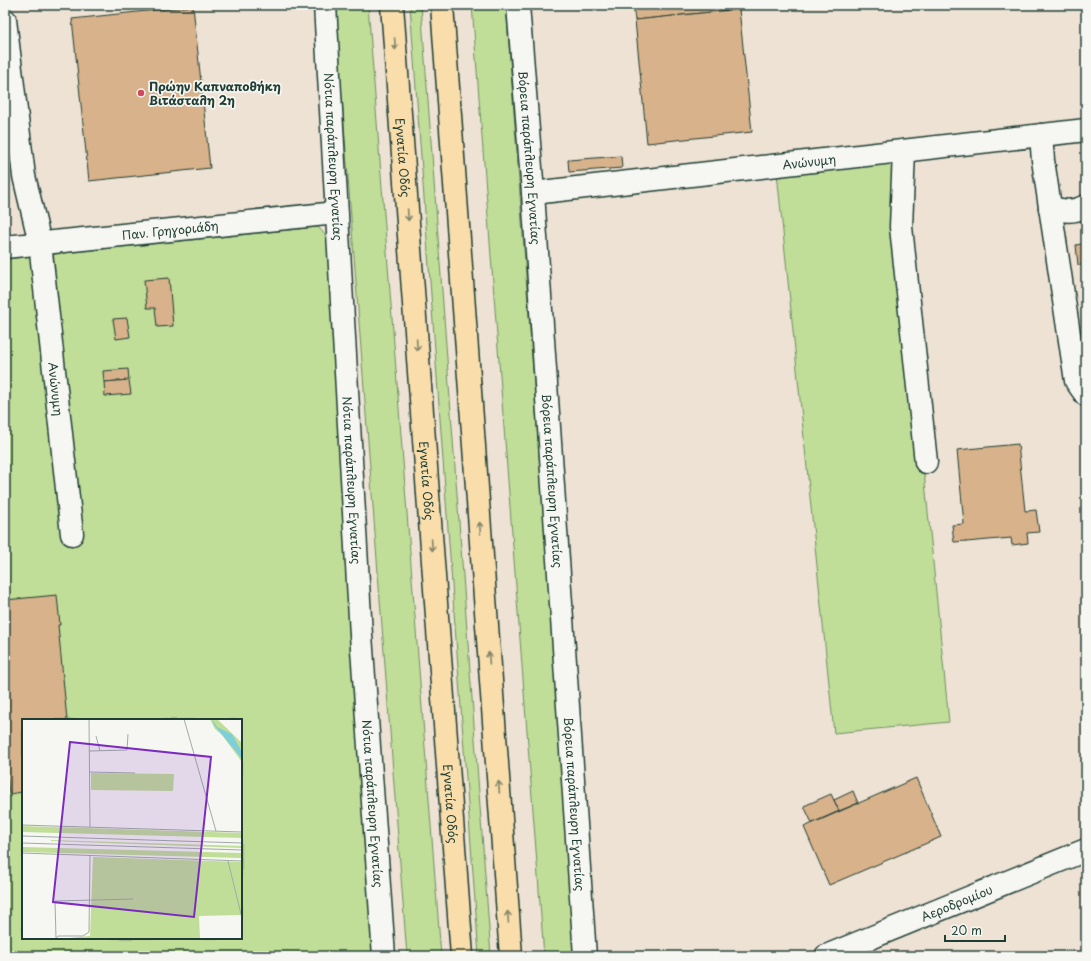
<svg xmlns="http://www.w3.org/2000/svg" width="1091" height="961" viewBox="0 0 1091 961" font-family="'Playpen Sans',sans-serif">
	<rect width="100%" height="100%" fill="#f6f6f2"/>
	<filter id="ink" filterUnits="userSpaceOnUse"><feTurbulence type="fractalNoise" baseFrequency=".025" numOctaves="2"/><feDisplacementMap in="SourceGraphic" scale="8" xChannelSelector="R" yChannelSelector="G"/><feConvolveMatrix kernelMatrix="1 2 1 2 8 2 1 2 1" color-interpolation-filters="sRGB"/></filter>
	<g filter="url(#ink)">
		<!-- built -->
		<path fill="#ede2d3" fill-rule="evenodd" d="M5 5H1086V956H5ZM23 720H241V938H23Z"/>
		<!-- green -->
		<g fill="#c0de97" stroke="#708e66" fill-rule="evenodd">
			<polygon points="335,5 368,5 441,956 407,956"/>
			<polygon points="410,5 421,5 491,956 479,956"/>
			<polygon points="472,5 506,5 576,956 544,956"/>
			<polygon points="893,162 949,722 834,733 777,173"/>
			<path d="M318 227 329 239 379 956H5V259ZM23 720H241V938H23Z"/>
		</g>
		<!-- building -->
		<g fill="#d8b28a" stroke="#1f3d34">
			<polygon points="633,5 739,5 739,9 635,20"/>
			<polygon points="193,6 210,168 89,181 72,19"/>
			<polygon points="739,9 752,132 647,143 635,20"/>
			<polygon points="621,156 622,168 569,172 568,160"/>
			<polygon points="1086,243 1086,276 1085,265 1078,265 1076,245"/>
			<polygon points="169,278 173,326 157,327 155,308 147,308 144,280"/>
			<polygon points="127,318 130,337 116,339 113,319"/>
			<polygon points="128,369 129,380 104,382 103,371"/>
			<polygon points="129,380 131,394 105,396 104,382"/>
			<polygon points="1018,444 1025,511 1036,510 1039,532 1027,533 1028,543 1012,545 1011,538 966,542 966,541 954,542 952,525 964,524 957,450"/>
			<polygon points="57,595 60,625 58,625 67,720 23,720 23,792 9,794 5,753 5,600"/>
			<polygon points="916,778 941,837 829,885 804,827"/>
			<polygon points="853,791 858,803 839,811 834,800"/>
			<polygon points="831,794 839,811 812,823 804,806"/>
		</g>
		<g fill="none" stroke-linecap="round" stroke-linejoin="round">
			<!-- minor casing -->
			<g stroke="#1f3d34" stroke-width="25">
				<g id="minor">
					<path id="s1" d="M325 5 361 635 384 956"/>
					<path id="s2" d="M518 5 533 193 585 956"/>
					<path id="s3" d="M5 20 24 176 40 243 72 534"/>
					<polyline points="1041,135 1043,160 1076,381 1086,395"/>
					<polyline points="904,151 901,227 926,462"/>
					<path id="s4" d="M533 193 1086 130"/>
					<path d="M1050 208C1064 211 1073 213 1086 206"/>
					<path id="s5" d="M5 247 336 213"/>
					<path id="s6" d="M826 956 1086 850"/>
				</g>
			</g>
			<!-- highway casing -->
			<g stroke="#1f3d34" stroke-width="25">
				<g id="highway">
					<path id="s7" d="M392 5 462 956"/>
					<polyline points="442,5 511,956"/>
				</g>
			</g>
			<!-- minor -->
			<use href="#minor" stroke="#f6f6f2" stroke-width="22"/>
			<!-- highway -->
			<use href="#highway" stroke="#f9ddab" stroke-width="22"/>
		</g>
		<!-- one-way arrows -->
		<defs><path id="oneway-shaft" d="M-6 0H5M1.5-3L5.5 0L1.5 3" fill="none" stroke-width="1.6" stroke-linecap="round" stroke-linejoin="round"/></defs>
		<g stroke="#81856a">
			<use href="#oneway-shaft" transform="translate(395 44) rotate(86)"/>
			<use href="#oneway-shaft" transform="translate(408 215) rotate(86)"/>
			<use href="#oneway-shaft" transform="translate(417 345) rotate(86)"/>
			<use href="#oneway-shaft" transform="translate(480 528) rotate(-94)"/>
			<use href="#oneway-shaft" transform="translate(432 545) rotate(86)"/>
			<use href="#oneway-shaft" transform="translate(489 658) rotate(-94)"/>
			<use href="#oneway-shaft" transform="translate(499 787) rotate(-94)"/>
			<use href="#oneway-shaft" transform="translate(508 917) rotate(-94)"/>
		</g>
	</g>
	<!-- markers -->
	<circle fill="#d1495b" stroke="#f6f6f2" stroke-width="1.5" cx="141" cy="93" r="4"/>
	<g text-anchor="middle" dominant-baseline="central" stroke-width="3.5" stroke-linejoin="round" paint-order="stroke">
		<!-- poi labels -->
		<g font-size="12" font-weight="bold" fill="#1f3d34" stroke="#f6f6f2" text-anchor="start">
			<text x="149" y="86">Πρώην Καπναποθήκη<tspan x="149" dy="14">Βιτάσταλη 2η</tspan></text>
		</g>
		<!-- street labels -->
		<g font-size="12" fill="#1f3d34" stroke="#f6f6f2">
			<text stroke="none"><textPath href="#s1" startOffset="152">Νότια παράπλευρη Εγνατίας</textPath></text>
			<text stroke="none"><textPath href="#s7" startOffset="153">Εγνατία Οδός</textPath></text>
			<text stroke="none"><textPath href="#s2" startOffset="153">Βόρεια παράπλευρη Εγνατίας</textPath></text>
			<text stroke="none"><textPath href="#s4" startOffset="278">Ανώνυμη</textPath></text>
			<text stroke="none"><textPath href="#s5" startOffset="166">Παν. Γρηγοριάδη</textPath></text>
			<text stroke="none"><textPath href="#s3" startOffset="373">Ανώνυμη</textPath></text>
			<text stroke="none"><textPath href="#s7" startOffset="477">Εγνατία Οδός</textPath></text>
			<text stroke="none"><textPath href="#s2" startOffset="477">Βόρεια παράπλευρη Εγνατίας</textPath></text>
			<text stroke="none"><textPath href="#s1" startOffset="476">Νότια παράπλευρη Εγνατίας</textPath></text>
			<text stroke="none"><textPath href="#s1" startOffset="800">Νότια παράπλευρη Εγνατίας</textPath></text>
			<text stroke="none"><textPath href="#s7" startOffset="801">Εγνατία Οδός</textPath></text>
			<text stroke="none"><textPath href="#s2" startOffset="801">Βόρεια παράπλευρη Εγνατίας</textPath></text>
			<text stroke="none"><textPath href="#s6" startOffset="141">Αεροδρομίου</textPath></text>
		</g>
	</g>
	<!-- overview -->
	<g transform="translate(22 719)">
		<rect width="220" height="220" fill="#f6f6f2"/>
		<path d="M188 0H195L220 24V43L200 16 193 10ZM69 54 152 55 151 72 69 71ZM0 107 220 114V119L0 113ZM29 121 220 127V129L29 122ZM0 128 220 134V139L0 133ZM71 138 220 143V196L177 197 178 220H35L68 217Z" fill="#c0de97"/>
		<path d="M190 0 195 8 210 15 220 33V40L192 6Z" fill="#7ecfd8"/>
		<path fill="none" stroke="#a0aca6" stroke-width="1" d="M67 0 68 108M106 0H161M162 0 194 112M74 17 78 32M67 32 105 31 106 15M67 53 113 54M0 106 220 113M0 117 220 124M0 124 220 131M0 134 220 142M206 142 220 199M34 219 33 182 111 180M34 220 36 217H61L67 213 68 137"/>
		<path fill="#7b2cbf" fill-opacity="0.15" stroke="#7b2cbf" stroke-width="2" d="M48 23 189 38 172 198 31 183Z"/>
		<rect width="220" height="220" fill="none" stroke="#1f3d34" stroke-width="2"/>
	</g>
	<!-- margin -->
	<rect width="1091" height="961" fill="none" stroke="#f6f6f2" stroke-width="20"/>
	<rect x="10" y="10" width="1071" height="941" fill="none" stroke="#1f3d34" stroke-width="1.5" filter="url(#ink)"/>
	<!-- scale -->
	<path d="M945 935v6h60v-6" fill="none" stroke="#1f3d34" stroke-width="2"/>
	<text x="951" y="935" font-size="12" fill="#1f3d34" stroke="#f6f6f2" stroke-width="3" paint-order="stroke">20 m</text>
</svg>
